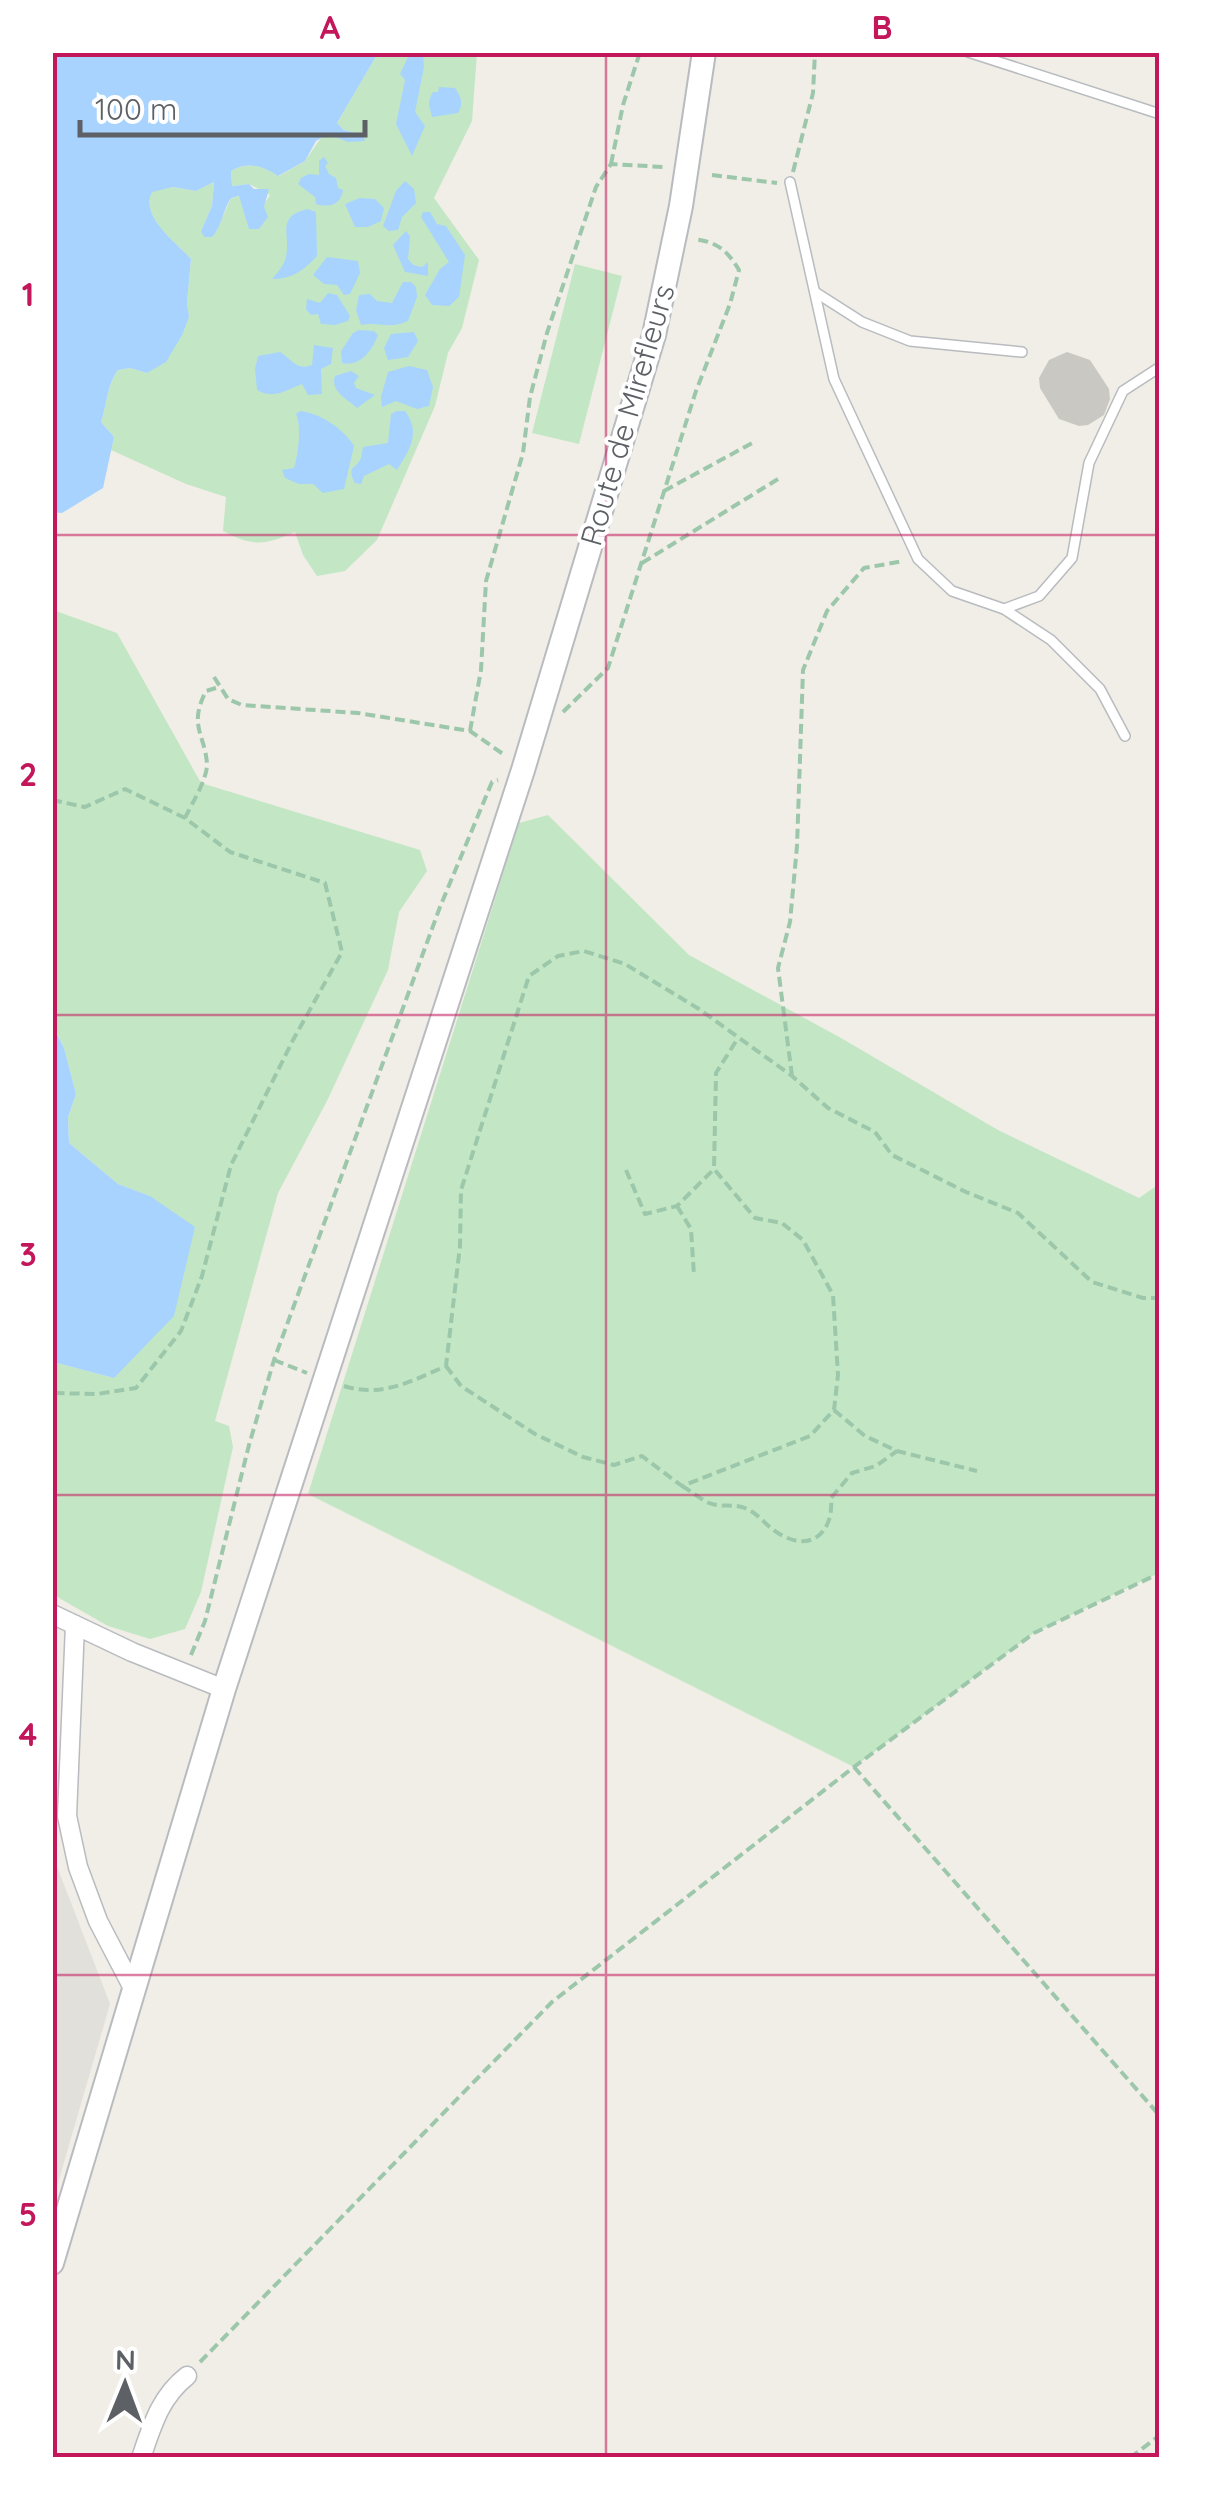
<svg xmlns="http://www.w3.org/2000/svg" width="1212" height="2510" viewBox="0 0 1212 2510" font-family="Quicksand,sans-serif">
	<rect width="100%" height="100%" fill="#f0eee6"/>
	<!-- industrial -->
	<polygon fill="#e1e0da" points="52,1840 53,1856 110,2004 53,2200"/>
	<!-- green -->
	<g fill="#c3e7c5">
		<path d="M378 53H477L472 121 434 198 479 260 462 328 448 353 435 406 377 540 345 571 317 576 303 555 295 532C265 545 253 547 223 531L226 497 186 484 111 450 114 437 101 422C107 404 107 386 118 370L130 368 147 373 189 317 187 302 191 259C175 241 140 218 152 191L173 187 196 191 214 182 212 206 201 231 216 232 231 198 240 196 249 228 270 195 249 184 232 186 231 171C248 161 263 166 279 176L305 161 323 135H363L344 130 337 123Z"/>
		<polygon points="575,264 622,276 579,444 532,433"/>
		<polygon points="53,610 117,633 201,783 420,850 427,871 399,912 388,970 327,1101 278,1193 215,1421 229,1426 233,1447 201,1592 185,1629 150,1639 108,1626 59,1598 53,1591 53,1567 57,1558 52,1527 53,1362 114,1378 150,1196 118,1184 69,1143 68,1117 76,1094 64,1048 53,1024"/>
		<polygon points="548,815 689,955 841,1038 998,1130 1139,1198 1159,1184 1159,1573 1034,1633 854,1767 308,1494 519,823"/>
	</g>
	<!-- water -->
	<g fill="#a7d3fe">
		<path d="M53 52 378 53 337 123 344 130 363 135 365 141 348 142 328 134 316 141 305 161 278 176C263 166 248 161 231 171L232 186 249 184 254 189H269L264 207 268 217 259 229H249L239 196 231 198C223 210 222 226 212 237H204L201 231 212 206 214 182 196 191 173 187 152 192C140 217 175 241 191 259L187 302 189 317 182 335 166 362 147 373 130 368 118 370C107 385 107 404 101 422L114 437 103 488 62 513 52 512Z"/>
		<polygon points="410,53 423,53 424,67 415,112 425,126 412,156 396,124 405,80 400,74"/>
		<path d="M439 87 455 88C461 97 464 103 458 113L432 117C430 106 426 104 433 92H438Z"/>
		<path d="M324 157 328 163 325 166 329 174 336 178 338 188 343 190C341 205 329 208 316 204L315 197 298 184 301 178 309 174 319 175V161Z"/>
		<polygon points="405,181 414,189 416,203 402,217 398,230 389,231 383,226 396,191"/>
		<polygon points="360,198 375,199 384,208 381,221 368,227 355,227 345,204"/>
		<path d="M308 209 316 212 317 256C303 271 292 279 272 279 277 273 284 266 286 257 291 235 275 216 308 209Z"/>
		<polygon points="423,212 430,212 437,224 446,226 465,255 459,297 449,306 432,305 425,295 440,269 449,262 421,217"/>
		<polygon points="406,231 410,236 408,259 413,265 422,267 428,262 428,276 405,272 393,245"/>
		<polygon points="327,257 358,261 360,273 350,294 344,295 337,285 324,284 313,275"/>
		<path d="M403 282H411L416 287 417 297 408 321C388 330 379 321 361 325L356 310 359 295 370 294 377 301 392 303Z"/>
		<polygon points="328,293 337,295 350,316 348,321 335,325 321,324 318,314 311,315 306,309 307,299 320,303"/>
		<path d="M359 330 374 331 378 335C372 351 360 367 342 363L341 351 353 333Z"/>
		<polygon points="414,332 418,341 408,357 388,360 384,348 391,334"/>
		<path d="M314 345 333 348 331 364 321 369 322 394 308 395 302 384C286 390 274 400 257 390L255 369 258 356 280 352C292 359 296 371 312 365Z"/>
		<polygon points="409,366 427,370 433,387 429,406 417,409 396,401 382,407 381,397 388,372"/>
		<path d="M351 371 359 376 354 383 356 388 375 395 357 408C346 398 330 391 335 376Z"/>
		<path d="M300 411C320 413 344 429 354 446L344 489 323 493 313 484H299L285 478 282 470 294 468C298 456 302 426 296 414Z"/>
		<path d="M397 411H405C421 433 410 449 397 470L389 464 364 476 361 484 355 483C346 465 356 470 361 458 362 454 362 450 363 447L388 443 391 414Z"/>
		<polygon points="52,1024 64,1048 76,1094 68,1117 69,1143 118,1184 150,1196 195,1227 174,1316 114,1378 53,1362"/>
	</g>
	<!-- building -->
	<polygon fill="#cac8c3" points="1067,352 1090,360 1109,389 1110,399 1104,415 1088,425 1079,426 1059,419 1040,388 1039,378 1049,360"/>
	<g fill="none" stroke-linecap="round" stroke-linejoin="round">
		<!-- service casing -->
		<g stroke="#b8bbbf" stroke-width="12">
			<g id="service">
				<polyline points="968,52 1160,114"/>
				<polyline points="790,182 834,379 918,559 952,591 1004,609 1051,640 1100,689 1125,736"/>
				<polyline points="815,292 862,322 910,341 1022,352"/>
				<polyline points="1004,609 1039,596 1072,558 1089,463 1123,391 1160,367"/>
			</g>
		</g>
		<!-- minor casing -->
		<g stroke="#b8bbbf" stroke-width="21">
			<g id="minor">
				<polyline points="52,1614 132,1652 224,1689"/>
				<polyline points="75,1625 67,1816 78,1867 98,1921 134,1990"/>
				<path d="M141 2458C152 2426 160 2397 187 2376"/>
			</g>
		</g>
		<!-- tertiary casing -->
		<g stroke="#b8bbbf" stroke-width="26">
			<polyline id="tertiary" points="52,2263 224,1689 523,770 654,335 681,206 704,52"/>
		</g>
		<!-- path -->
		<g stroke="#9cc7ab" stroke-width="4" stroke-dasharray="10 5" stroke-linecap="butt">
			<polyline points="611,164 623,105 640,52"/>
			<polyline points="793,172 813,93 815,52"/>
			<polyline points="712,175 777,183"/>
			<polyline points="664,491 754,442"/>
			<polyline points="642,563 778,479"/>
			<polyline points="214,677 228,699 242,705 358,713 470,731 506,756"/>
			<path d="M563 712 608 668 696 391 730 304 739 270C727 250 717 242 694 239"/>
			<polyline points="470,731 481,670 486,581 523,453 530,397 547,333 596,187 611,164 663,167"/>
			<polyline points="52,800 85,807 125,789 185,818 230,852 325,883 342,952 293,1040 231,1165 202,1276 181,1331 136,1388 97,1394 52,1393"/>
			<path d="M185 818C192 803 207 780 207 764 205 734 188 726 206 691L216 688"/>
			<polyline points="792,1076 778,968 790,922 797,846 803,670 827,611 864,568 904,561"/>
			<polyline points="626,1170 645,1214 677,1206 714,1169"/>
			<polyline points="677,1206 691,1229 694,1275"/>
			<polyline points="274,1360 307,1373"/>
			<polyline points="446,1366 461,1386 535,1434 583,1457 614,1465 642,1456 682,1486 810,1436 834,1410 838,1375 833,1295 803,1240 782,1223 755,1218 714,1169 716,1073 738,1038"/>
			<path d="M344 1386C381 1398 412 1381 446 1366L460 1246 461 1190 529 976 558 956 584 951 625 964 699 1009 792 1076 828 1108 875 1132 892 1155 966 1192 1018 1213 1092 1282 1143 1298H1160"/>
			<polyline points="834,1410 865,1436 897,1451 977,1471"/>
			<path d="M682 1486C691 1491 700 1499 709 1503 721 1508 736 1503 747 1509 760 1515 766 1526 778 1533 811 1554 834 1532 831 1498L852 1473 876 1466 897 1451"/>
			<polyline points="191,1655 205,1621 249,1445 274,1360 440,907 492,782 498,780"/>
			<polyline points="854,1767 1160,2116"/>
			<polyline points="200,2362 552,2002 854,1767 1034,1633 1160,1573"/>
			<polyline points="1130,2458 1160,2435"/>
		</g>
		<!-- service -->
		<use href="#service" stroke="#fff" stroke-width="9"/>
		<!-- minor -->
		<use href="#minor" stroke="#fff" stroke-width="18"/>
		<!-- tertiary -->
		<use href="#tertiary" stroke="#fff" stroke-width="22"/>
	</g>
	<!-- grid -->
	<path fill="none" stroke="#c2185b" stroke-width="2.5" stroke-opacity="0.55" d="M606 52V2458M52 535H1160M52 1015H1160M52 1495H1160M52 1975H1160"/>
	<g text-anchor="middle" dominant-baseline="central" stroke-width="8" stroke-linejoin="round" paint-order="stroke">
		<!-- street labels -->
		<g font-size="30" fill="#5d6166" stroke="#fff">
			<text transform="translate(627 415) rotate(-74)">Route de Mirefleurs</text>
		</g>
	</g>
	<!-- border -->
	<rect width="1212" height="2510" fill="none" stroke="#ffffff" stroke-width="110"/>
	<!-- north arrow -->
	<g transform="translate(125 2385) rotate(1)" stroke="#ffffff" stroke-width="8" paint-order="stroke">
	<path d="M0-8L18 38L0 25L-18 38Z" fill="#5d6166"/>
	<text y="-15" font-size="28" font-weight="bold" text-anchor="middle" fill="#5d6166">N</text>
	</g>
	<!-- scale -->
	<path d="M80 120v15h285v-15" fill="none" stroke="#5d6166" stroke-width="5"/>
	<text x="95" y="120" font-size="30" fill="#5d6166" stroke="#ffffff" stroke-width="8" paint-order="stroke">100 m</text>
	<rect x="55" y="55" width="1102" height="2400" fill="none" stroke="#c2185b" stroke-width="4"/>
	<g font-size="32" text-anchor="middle" font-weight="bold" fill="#c2185b">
		<text x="330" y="39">A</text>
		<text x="882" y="39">B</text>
		<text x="28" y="306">1</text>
		<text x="28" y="786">2</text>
		<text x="28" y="1266">3</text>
		<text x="28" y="1746">4</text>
		<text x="28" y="2226">5</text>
	</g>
</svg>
